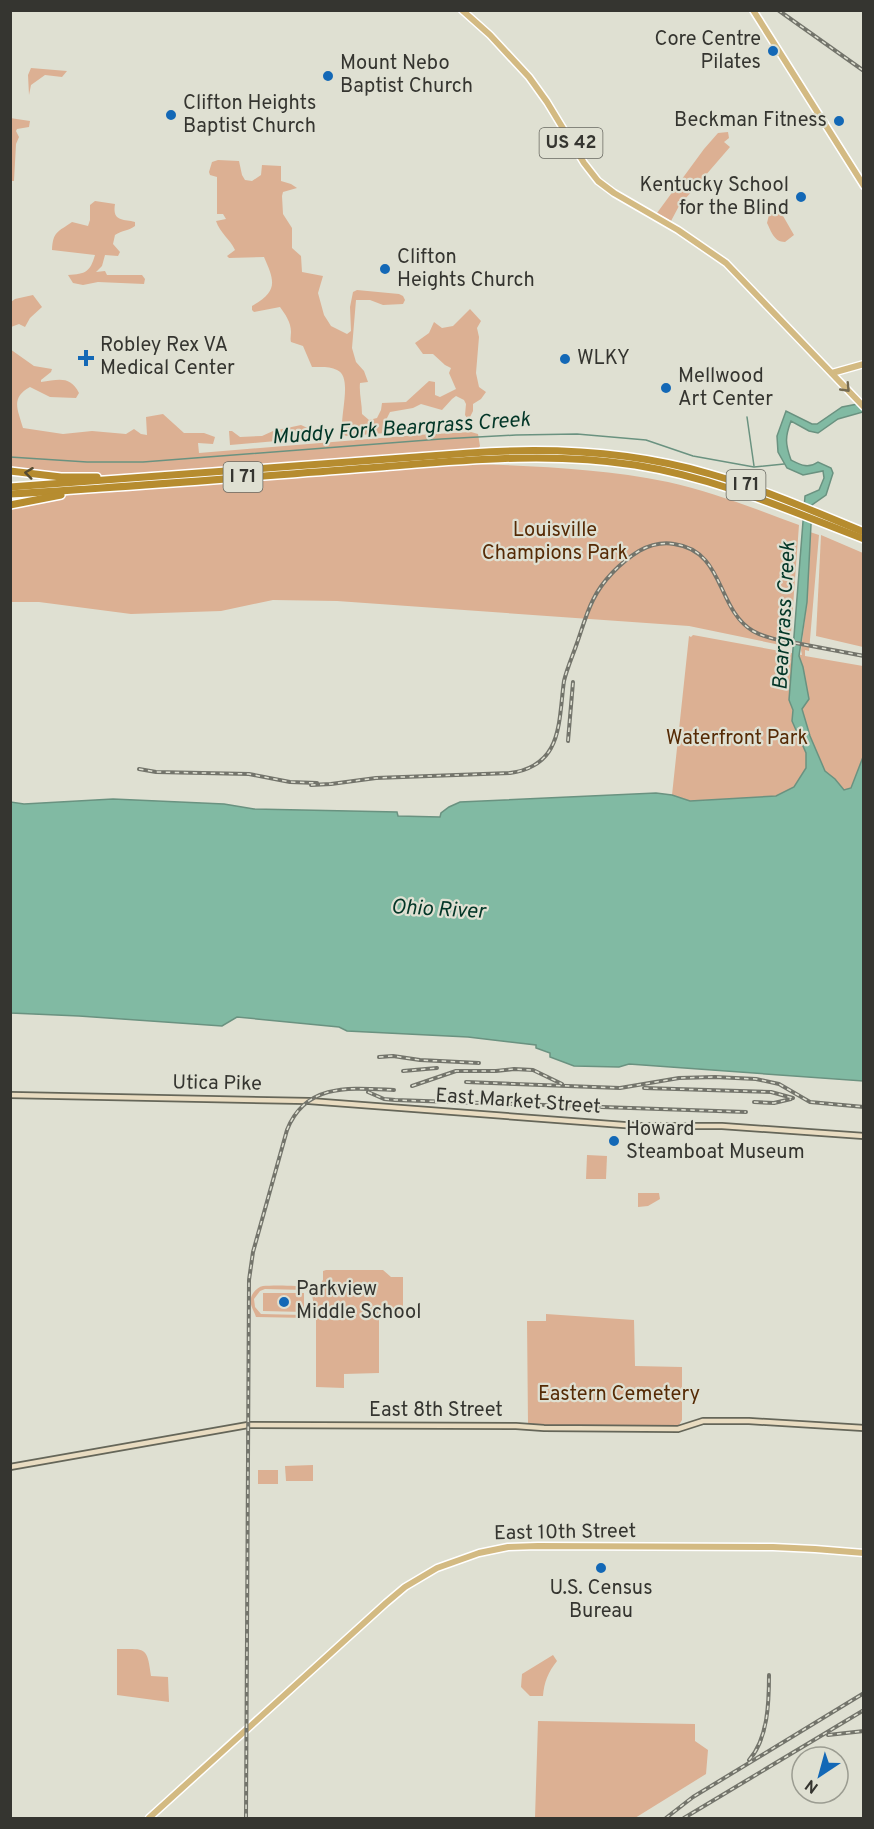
<svg xmlns="http://www.w3.org/2000/svg" width="874" height="1829" viewBox="0 0 874 1829" font-family="Overpass,sans-serif">
	<rect width="100%" height="100%" fill="#dfe0d2"/>
	<!-- green -->
	<g fill="#dcb093" fill-rule="evenodd">
		<polygon points="31,68 67,71 62,77 45,75 31,85 29,95 28,75"/>
		<polygon points="10,118 30,121 29,127 17,129 16,131 19,137 16,144 14,181 11,181"/>
		<polygon points="728,132 729,138 724,142 730,147 679,206 671,221 657,213 704,149 718,133"/>
		<path d="M218 160 239 161 242 175 245 180 252 181 261 175 262 165 281 166V181L291 184 297 188 283 192 282 196 283 214 292 228V248L301 256 302 272 323 276 318 293 324 315 331 326 347 334 351 331 350 307 353 292 357 290 399 294 403 296 405 300 403 304 383 305 370 300H356L352 348 356 362 364 371 368 382 360 383C359 394 362 403 362 414L369 420 377 418 381 410 382 403 406 402 429 381 435 382V395L440 397 456 389 449 373 451 368 445 365 433 354H423L415 343 429 333 434 322 442 328 453 326 470 309 481 321 477 328 479 337 476 373 479 387 486 392 481 399 473 404V411L470 417 467 418 465 415 466 404 464 400 456 396 452 399 442 410 421 404 413 408 390 412 386 420 395 423 393 427 388 429 386 433 347 436 343 435C338 419 354 377 337 370 330 366 320 367 312 367L303 346 291 342C290 339 291 335 291 332 291 322 285 314 280 307L254 312 252 310V306C278 291 275 282 264 257L229 258 227 256 235 250C230 239 220 233 216 221L226 219 223 214H217V177L210 175 209 172 212 162Z"/>
		<path d="M95 201 115 204C112 222 123 219 135 222V226C129 231 122 230 115 235L113 244 120 252 118 256 105 255 102 266 96 272 105 271 107 275H142L145 279 144 284 98 282 83 285 73 283 68 275C86 274 90 272 95 255L52 250C53 231 58 232 72 222L88 226 90 220V205Z"/>
		<path d="M775 202 794 235 785 242C774 242 771 231 767 223L769 215 778 212 773 203Z"/>
		<polygon points="33,295 42,307 30,318 25,327 19,324 11,327 11,302 15,299"/>
		<path d="M10 349 34 366 52 369 51 372 41 380V382C58 380 70 375 79 393L76 398 50 397 30 387C10 398 18 410 23 428L63 434 92 431 126 434 134 429 141 434 147 435 146 417 163 414 184 433H204L215 437 213 444 198 443 199 453 417 435 471 432 478 434 480 446 478 449 472 450 157 475H59L11 470Z"/>
		<polygon points="301,425 312,430 313,434 310,438 230,445 229,431 232,431 240,437 262,436 273,431"/>
		<path d="M481 464C544 467 606 469 668 482 713 492 756 509 799 525L790 647 689 626 337 601 273 600 221 611 131 614 39 602H11V505L92 491 250 477Z"/>
		<polygon points="810,532 819,535 809,651 805,650 805,656 863,666 863,757 851,788 844,790 835,779 825,771 810,736 802,709 792,721 806,753 806,768 794,787 776,796 690,801 672,795 689,636 691,637 693,635 802,655 801,650 807,602"/>
		<polygon points="821,535 863,553 863,647 816,636"/>
		<polygon points="587,1155 607,1156 606,1179 586,1179"/>
		<polygon points="638,1193 659,1193 660,1199 648,1206 638,1207"/>
		<path d="M326 1270H383L391 1277H403V1318L380 1317 379 1320V1373L344 1374V1388L316 1387V1306L313 1312 307 1316 308 1318 256 1317C254 1310 248 1304 252 1295 254 1291 258 1287 263 1286 271 1285 301 1285 307 1288 312 1290 314 1295 316 1298V1293L310 1284H320L323 1280V1271ZM265 1289 306 1290 312 1296C315 1305 312 1312 303 1315L261 1314 255 1307 254 1299 260 1291Z"/>
		<polygon points="263,1293 304,1293 304,1312 263,1311"/>
		<polygon points="546,1314 634,1320 635,1366 682,1367 682,1420 679,1425 530,1425 528,1424 527,1321 546,1321"/>
		<polygon points="313,1465 313,1481 286,1481 285,1466"/>
		<rect x="258" y="1470" width="20" height="14"/>
		<path d="M117 1649C146 1649 147 1646 151 1676L168 1677 169 1702 117 1695Z"/>
		<path d="M553 1655 557 1661C548 1672 544 1683 543 1696H530L521 1687 522 1674Z"/>
		<polygon points="538,1721 695,1724 695,1741 708,1750 706,1774 635,1818 535,1818"/>
	</g>
	<!-- water -->
	<path fill="#81baa3" stroke="#6a9280" stroke-width="1.5" d="M863 403V412L838 419 818 433 809 431 791 421C785 437 785 443 791 460 801 465 808 469 818 462L831 468 833 473 826 495 812 505 807 602 799 656 803 667 809 699 802 709 810 736 825 771 835 779 844 790 851 788 863 757V1081L629 1064 619 1067 574 1066 550 1057V1053L536 1048V1045L468 1037 347 1031 339 1027 237 1017 222 1026 79 1016 11 1013V802L24 804 113 799 224 804 254 809 397 812 398 816 440 817 441 813 449 807 460 802 656 793 672 795 690 801 776 796 794 787 806 768V753L792 721 793 710 789 700 805 496 819 490 824 478 823 471 803 475 787 468 778 452 777 436 786 411 812 424H817L842 407Z"/>
	<g fill="none" stroke-linecap="round" stroke-linejoin="round">
		<!-- stream -->
		<g stroke="#6a9280" stroke-width="1.5">
			<polyline points="747,417 754,466"/>
			<polyline points="10,457 87,462 143,462 441,439 516,435 577,434 646,440 693,456 754,467 784,464"/>
		</g>
		<!-- secondary casing -->
		<g stroke="#656659" stroke-width="8">
			<g id="secondary">
				<polyline points="10,1095 309,1101 637,1126 722,1126 864,1136"/>
				<polyline points="10,1467 248,1425 516,1426 544,1428 678,1429 703,1421 749,1421 864,1428"/>
			</g>
		</g>
		<!-- primary casing -->
		<g stroke="#fff" stroke-width="9">
			<g id="primary">
				<polyline points="462,10 490,35 529,77 547,102 584,163 598,181 614,193 678,230 726,263 864,407"/>
				<polyline points="753,10 864,186"/>
				<polyline points="832,373 864,364"/>
				<polyline points="149,1818 386,1603 405,1587 437,1568 479,1553 508,1547 538,1546 773,1547 815,1549 864,1553"/>
			</g>
		</g>
		<!-- highway casing -->
		<g stroke="#fff" stroke-width="10">
			<g id="highway">
				<polyline points="10,471 61,477 97,477"/>
				<path d="M10 487 470 453C551 447 631 451 710 474 763 489 813 511 864 532"/>
				<path d="M10 494C130 487 249 477 368 468 458 461 546 451 635 465 717 478 788 510 864 539"/>
				<polyline points="10,505 61,495"/>
			</g>
		</g>
		<!-- secondary -->
		<use href="#secondary" stroke="#e9dcc1" stroke-width="4.5"/>
		<!-- primary -->
		<use href="#primary" stroke="#d3ba82" stroke-width="6"/>
		<!-- highway -->
		<use href="#highway" stroke="#b68c2f" stroke-width="7"/>
		<!-- rail casing -->
		<g stroke="#73746b" stroke-width="4">
			<g id="rail">
				<polyline points="778,10 864,71"/>
				<polyline points="568,741 573,682"/>
				<polyline points="139,769 156,772 249,774 290,782 317,783"/>
				<path d="M311 785 331 784 376 778 510 773C527 771 543 763 551 748 561 731 561 701 564 681 567 668 573 655 577 643 582 629 586 614 593 600 602 581 621 562 639 551 650 545 662 542 674 544 725 551 716 609 753 631 767 639 785 641 801 644 822 648 843 652 864 656"/>
				<polyline points="379,1057 393,1056 420,1060 479,1063"/>
				<polyline points="403,1071 437,1068"/>
				<polyline points="466,1082 620,1088 679,1078 715,1077 756,1079 779,1084 810,1102 864,1107"/>
				<polyline points="412,1086 456,1071 496,1071 514,1069 533,1070 562,1084"/>
				<polyline points="644,1088 771,1092 793,1098"/>
				<polyline points="368,1092 384,1099 395,1100 746,1112"/>
				<polyline points="754,1102 774,1103 791,1099"/>
				<polyline points="828,1735 864,1731"/>
				<path d="M749 1760C768 1739 769 1702 769 1675"/>
				<path d="M246 1818 249 1280 253 1252 287 1130C306 1082 352 1088 394 1090"/>
				<polyline points="666,1818 693,1797 864,1693"/>
				<polyline points="684,1818 864,1710"/>
			</g>
		</g>
		<!-- rail -->
		<use href="#rail" stroke="#dfe0d2" stroke-width="1.5" stroke-dasharray="4.5" stroke-linecap="butt"/>
	</g>
	<!-- one-way arrows -->
	<defs><path id="oneway-chevron" d="M-2-3.5L2.5 0L-2 3.5" fill="none" stroke-width="1.6" stroke-linecap="round" stroke-linejoin="round" transform="scale(1.5)"/></defs>
	<use stroke="#746a51" href="#oneway-chevron" transform="translate(846 388) rotate(46)"/>
	<use stroke="#554b30" href="#oneway-chevron" transform="translate(29 473) rotate(-173)"/>
	<!-- markers -->
	<g fill="#1368b6" stroke="#dfe0d2" stroke-width="2">
		<circle cx="773" cy="51" r="6"/>
		<circle cx="328" cy="76" r="6"/>
		<circle cx="171" cy="115" r="6"/>
		<circle cx="839" cy="121" r="6"/>
		<circle cx="801" cy="197" r="6"/>
		<circle cx="385" cy="269" r="6"/>
		<path d="M83 349h6v6h6v6h-6v6h-6v-6h-6v-6h6z"/>
		<circle cx="565" cy="359" r="6"/>
		<circle cx="666" cy="388" r="6"/>
		<circle cx="614" cy="1141" r="6"/>
		<circle cx="284" cy="1302" r="6"/>
		<circle cx="601" cy="1568" r="6"/>
	</g>
	<g text-anchor="middle" dominant-baseline="central" stroke-width="4.5" stroke-linejoin="round" paint-order="stroke">
		<!-- shield labels -->
		<g fill="#dfe0d2" stroke="#686861" stroke-width="1.5">
			<rect x="539.5" y="128" width="63" height="30" rx="4.5"/>
			<rect x="223.5" y="462" width="39" height="30" rx="4.5"/>
			<rect x="726.5" y="470" width="39" height="30" rx="4.5"/>
		</g>
		<g font-size="18" font-weight="bold" fill="#353530">
			<text x="571" y="143">US 42</text>
			<text x="243" y="477">I 71</text>
			<text x="746" y="485">I 71</text>
		</g>
		<!-- poi labels -->
		<g font-size="20" fill="#353530" stroke="#dfe0d2" text-anchor="start">
			<text x="761" y="40" text-anchor="end">Core Centre<tspan x="761" dy="23">Pilates</tspan></text>
			<text x="340" y="64">Mount Nebo<tspan x="340" dy="23">Baptist Church</tspan></text>
			<text x="183" y="104">Clifton Heights<tspan x="183" dy="23">Baptist Church</tspan></text>
			<text x="827" y="121" text-anchor="end">Beckman Fitness</text>
			<text x="789" y="186" text-anchor="end">Kentucky School<tspan x="789" dy="23">for the Blind</tspan></text>
			<text x="397" y="258">Clifton<tspan x="397" dy="23">Heights Church</tspan></text>
			<text x="100" y="346">Robley Rex VA<tspan x="100" dy="23">Medical Center</tspan></text>
			<text x="577" y="359">WLKY</text>
			<text x="678" y="377">Mellwood<tspan x="678" dy="23">Art Center</tspan></text>
			<text x="626" y="1130">Howard<tspan x="626" dy="23">Steamboat Museum</tspan></text>
			<text x="296" y="1290">Parkview<tspan x="296" dy="23">Middle School</tspan></text>
			<text x="601" y="1589" text-anchor="middle">U.S. Census<tspan x="601" dy="23">Bureau</tspan></text>
		</g>
		<!-- park labels -->
		<g font-size="20" fill="#552a05" stroke="#dfe0d2">
			<text x="555" y="531">Louisville<tspan x="555" dy="23">Champions Park</tspan></text>
			<text x="737" y="739">Waterfront Park</text>
			<text x="619" y="1395">Eastern Cemetery</text>
		</g>
		<!-- street labels -->
		<g font-size="20" fill="#353530" stroke="#dfe0d2">
			<text transform="translate(217 1084) rotate(1)">Utica Pike</text>
			<text transform="translate(518 1102) rotate(4)">East Market Street</text>
			<text x="436" y="1411">East 8th Street</text>
			<text transform="translate(565 1533) rotate(-1)">East 10th Street</text>
		</g>
		<!-- water labels -->
		<g font-size="21" font-style="italic" fill="#023627" stroke="#dfe0d2">
			<text transform="translate(401 429) rotate(-4)">Muddy Fork Beargrass Creek</text>
			<text transform="translate(785 616) rotate(-87)">Beargrass Creek</text>
			<text transform="translate(438 910) rotate(3)">Ohio River</text>
		</g>
	</g>
	<!-- border -->
	<rect width="874" height="1829" fill="none" stroke="#353530" stroke-width="24"/>
	<!-- north arrow -->
	<g transform="translate(820 1775) rotate(216)"><circle r="28" fill="#dfe0d2" stroke="#9b9c91" stroke-width="1.5"/>
	<path d="M0-4.5L10 22L0 15L-10 22Z" fill="#1368b6"/>
	<text y="-9" font-size="16" font-weight="bold" text-anchor="middle" fill="#353530">N</text>
	</g>
</svg>
